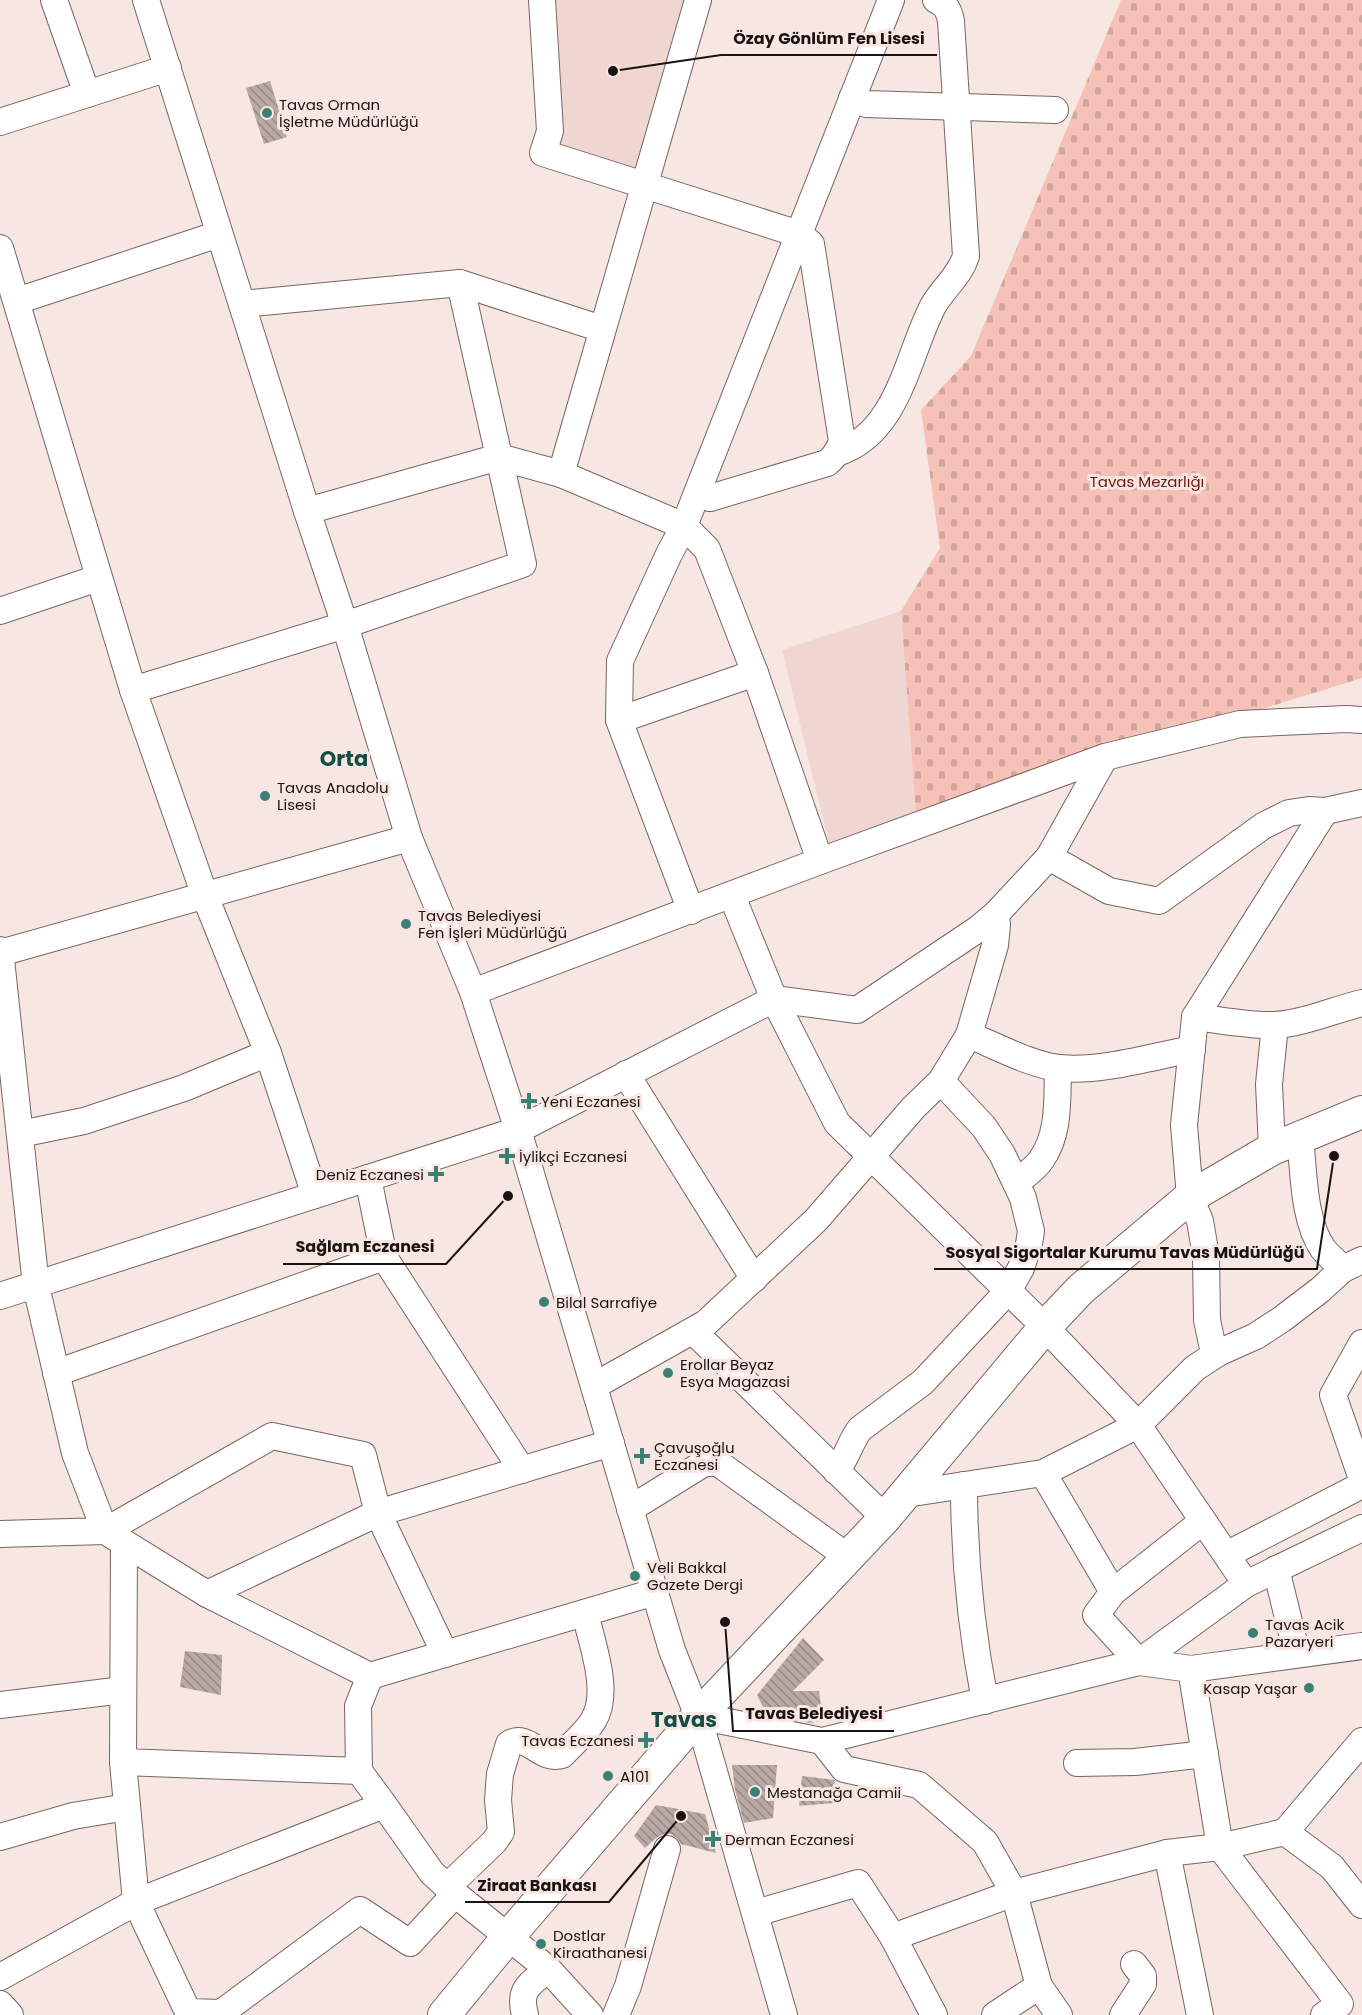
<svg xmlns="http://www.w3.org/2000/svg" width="1362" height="2015" viewBox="0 0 1362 2015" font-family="Poppins,sans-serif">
	<defs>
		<pattern id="cemetery-stones" width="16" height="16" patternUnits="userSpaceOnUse" patternTransform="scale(1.5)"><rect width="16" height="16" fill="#f6c2b7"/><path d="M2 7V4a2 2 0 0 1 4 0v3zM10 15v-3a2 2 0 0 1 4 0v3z" fill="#d2a69c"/></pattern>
		<pattern id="building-back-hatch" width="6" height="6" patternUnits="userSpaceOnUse" patternTransform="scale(1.5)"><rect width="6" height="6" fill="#b9a9a5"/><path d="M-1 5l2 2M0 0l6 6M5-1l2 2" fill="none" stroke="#968885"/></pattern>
	</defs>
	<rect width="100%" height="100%" fill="#f8e6e2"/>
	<!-- built -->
	<g fill="#f0d6d0">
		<polygon points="546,0 694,0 646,175 556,142"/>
		<polygon points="901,611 916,816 829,843 782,650"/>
	</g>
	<!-- cemetery -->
	<polygon fill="url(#cemetery-stones)" points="1121,0 1362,0 1362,678 916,816 901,611 940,548 921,410 971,356"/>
	<!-- building -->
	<g fill="url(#building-back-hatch)">
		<polygon points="270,81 287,137 264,144 246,88"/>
		<polygon points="803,1638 824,1660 793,1691 819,1691 823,1721 809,1723 767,1715 757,1695"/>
		<polygon points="185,1651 222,1655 221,1695 180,1687"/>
		<polygon points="732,1765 777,1765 773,1818 744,1823 735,1790"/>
		<polygon points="802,1776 835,1780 833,1803 799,1806"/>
		<polygon points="656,1805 705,1814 716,1853 681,1844 677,1838 671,1834 664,1834 656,1838 645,1848 634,1836"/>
	</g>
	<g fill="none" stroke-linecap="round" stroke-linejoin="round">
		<!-- minor casing -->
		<g stroke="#756663" stroke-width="28">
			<g id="minor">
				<polyline points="54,0 87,94"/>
				<polyline points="146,0 307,511 345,625 409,838 473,992 518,1130 672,1650 698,1716 784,2015"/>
				<path d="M542 0 550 131 543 153 799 234 811 244 842 441C839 450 835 457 827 463L710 498 697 494"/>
				<polyline points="852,98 866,104 1055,110"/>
				<polyline points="0,122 168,68"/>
				<polyline points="0,248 133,690 205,896 268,1053 315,1195"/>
				<polyline points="460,283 602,329"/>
				<polyline points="17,301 219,234"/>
				<path d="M837 453C899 433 907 356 933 306 943 288 960 276 966 256L951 21C949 11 946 4 936 0"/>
				<polyline points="561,474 698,0"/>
				<polyline points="307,511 499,457 561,474 684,526 707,549 755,673 820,861"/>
				<polyline points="0,611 98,578"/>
				<polyline points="133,690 345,625 523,564 460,283 242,304"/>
				<polyline points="619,720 755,673"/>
				<polyline points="1049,857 1109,891 1159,901 1263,826 1289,813 1309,810 1325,811"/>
				<polyline points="732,896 774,999 837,1123 1045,1327 1138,1425 1246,1584 1362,1528"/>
				<polyline points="691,911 619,720 620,661 669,554 684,526 891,0"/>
				<polyline points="0,950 36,1286 75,1453 105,1531 0,1534"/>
				<polyline points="0,953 409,838"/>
				<polyline points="473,992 820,861 1105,757 1240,724 1346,719 1362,720"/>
				<path d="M1195 1017C1221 1020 1249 1026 1275 1025 1305 1023 1333 1010 1362 1003"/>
				<path d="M969 1035C994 1045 1033 1066 1060 1068 1101 1072 1151 1057 1192 1049"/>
				<polyline points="626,1074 754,1279"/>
				<polyline points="20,1134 84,1121 184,1088 268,1053"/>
				<path d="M1300 1138C1304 1172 1303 1220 1323 1249 1329 1256 1337 1263 1343 1269"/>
				<polyline points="1272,1149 1269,1084 1275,1025"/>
				<polyline points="368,1178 384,1257 522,1470"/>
				<path d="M1016 1183C1024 1176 1035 1169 1041 1160 1060 1134 1057 1099 1058 1068"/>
				<polyline points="0,1296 518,1130 774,999 857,1010 978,929 996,914 1049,857 1105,757"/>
				<polyline points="693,1331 885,1518"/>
				<polyline points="1362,1343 1333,1395 1362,1479"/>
				<polyline points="1218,1353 1212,1344 1207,1320 1206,1256 1200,1221 1190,1197 1184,1125 1195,1017 1325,811 1362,803"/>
				<polyline points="56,1373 384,1257"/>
				<polyline points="594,1386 706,1323 816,1220 914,1107 941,1081 969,1035 995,945 997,925 996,914"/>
				<path d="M836 1471C847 1458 850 1442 860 1429L923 1382 1008 1291 1021 1268 1029 1244 1031 1231 1023 1198 1002 1154 984 1127 941 1081"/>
				<polyline points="1043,1473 1113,1592 1096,1615 1139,1662 1191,1669 1362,1646"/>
				<path d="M964 1485C964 1558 971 1629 985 1701"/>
				<polyline points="906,1494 1043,1473 1138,1425 1195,1368 1218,1353 1256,1336 1282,1319 1320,1290 1343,1269 1362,1260"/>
				<polyline points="630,1509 701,1465 706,1463 718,1463 848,1557"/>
				<polyline points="124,1543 123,1762 359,1771"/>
				<polyline points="1228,1554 1362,1485"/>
				<polyline points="1276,1569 1297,1654"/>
				<polyline points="1113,1592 1203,1521"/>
				<polyline points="207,1594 370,1676 358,1706 359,1771 384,1805"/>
				<polyline points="445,1654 378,1513 363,1455 272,1436 105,1531 207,1594 378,1513 611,1443"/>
				<polyline points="1191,1669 1220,1847 1285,1832 1362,1741"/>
				<polyline points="370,1676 655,1592"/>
				<polyline points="0,1705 123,1690"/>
				<polyline points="698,1716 822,1741 1139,1662 1246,1584"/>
				<polyline points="123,1762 136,1902 188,2012 221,2013 360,1910 410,1943 455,1894"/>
				<polyline points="1077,1763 1135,1762 1205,1754"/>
				<polyline points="1285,1832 1332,1867 1362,1905"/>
				<polyline points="0,1837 73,1816 127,1807"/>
				<polyline points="1167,1853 1200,2015"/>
				<path d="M447 1887 494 1842 501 1832 498 1800 500 1774 509 1744C528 1732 541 1762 562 1755 572 1744 585 1734 593 1721 611 1693 592 1644 585 1613"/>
				<polyline points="756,1913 858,1883 893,1937 1014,1893 985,1842 919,1785 844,1769 822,1741"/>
				<polyline points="893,1937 934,2015"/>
				<polyline points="0,1977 136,1902 384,1805 432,1873 455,1894 548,1969 590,2015"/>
				<polyline points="1039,1986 1059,2015"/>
				<polyline points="0,2004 10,2015"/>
				<path d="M525 2015C518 1988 530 1985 548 1969"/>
				<polyline points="616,2015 628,1986 667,1849"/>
				<polyline points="995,2015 1039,1986 1014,1893 1167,1853 1220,1847 1340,2004 1324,2015"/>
				<polyline points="1123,2015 1143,1984 1143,1976 1134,1964"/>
			</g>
		</g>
		<!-- major casing -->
		<g stroke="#756663" stroke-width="34">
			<polyline id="major" points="444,2015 508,1937 698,1716 885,1518 1045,1327 1081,1289 1190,1197 1272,1149 1362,1112"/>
		</g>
		<!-- minor -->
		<use href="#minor" stroke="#fff" stroke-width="26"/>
		<!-- major -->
		<use href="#major" stroke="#fff" stroke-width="32"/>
	</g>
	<!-- markers -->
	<g fill="#3b8075" stroke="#f8e6e2" stroke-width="2">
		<circle cx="267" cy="113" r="6"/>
		<circle cx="265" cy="796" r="6"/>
		<circle cx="406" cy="924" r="6"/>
		<path d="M526 1092h6v6h6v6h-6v6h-6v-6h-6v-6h6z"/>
		<path d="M504 1147h6v6h6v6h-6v6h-6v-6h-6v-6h6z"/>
		<path d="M433 1165h6v6h6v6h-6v6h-6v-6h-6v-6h6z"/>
		<circle cx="544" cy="1302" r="6"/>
		<circle cx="668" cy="1373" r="6"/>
		<path d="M639 1447h6v6h6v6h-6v6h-6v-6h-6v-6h6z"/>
		<circle cx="635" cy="1576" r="6"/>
		<circle cx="1253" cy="1633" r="6"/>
		<circle cx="1309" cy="1688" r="6"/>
		<path d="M643 1731h6v6h6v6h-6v6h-6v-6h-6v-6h6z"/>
		<circle cx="608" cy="1776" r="6"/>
		<circle cx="755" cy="1792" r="6"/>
		<path d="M710 1830h6v6h6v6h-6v6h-6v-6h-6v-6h6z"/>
		<circle cx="541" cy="1944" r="6"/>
	</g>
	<g text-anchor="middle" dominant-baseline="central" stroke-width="6" stroke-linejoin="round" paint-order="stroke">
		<!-- poi labels -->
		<g font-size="15" fill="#191312" stroke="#f8e6e2" text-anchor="start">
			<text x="279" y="104">Tavas Orman<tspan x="279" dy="17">İşletme Müdürlüğü</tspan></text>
			<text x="277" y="787">Tavas Anadolu<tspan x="277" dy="17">Lisesi</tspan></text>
			<text x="418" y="915">Tavas Belediyesi<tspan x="418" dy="17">Fen İşleri Müdürlüğü</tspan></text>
			<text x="541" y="1101">Yeni Eczanesi</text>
			<text x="519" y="1156">İylikçi Eczanesi</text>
			<text x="424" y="1174" text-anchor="end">Deniz Eczanesi</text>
			<text x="556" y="1302">Bilal Sarrafiye</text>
			<text x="680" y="1364">Erollar Beyaz<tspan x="680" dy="17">Esya Magazasi</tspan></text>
			<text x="654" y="1447">Çavuşoğlu<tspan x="654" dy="17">Eczanesi</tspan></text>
			<text x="647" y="1567">Veli Bakkal<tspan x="647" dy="17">Gazete Dergi</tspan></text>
			<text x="1265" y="1624">Tavas Acik<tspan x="1265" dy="17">Pazaryeri</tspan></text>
			<text x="1297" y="1688" text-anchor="end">Kasap Yaşar</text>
			<text x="634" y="1740" text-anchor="end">Tavas Eczanesi</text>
			<text x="620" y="1776">A101</text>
			<text x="767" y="1792">Mestanağa Camii</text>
			<text x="725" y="1839">Derman Eczanesi</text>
			<text x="553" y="1935">Dostlar<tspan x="553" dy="17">Kiraathanesi</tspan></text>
		</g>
		<!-- park labels -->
		<g font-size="15" fill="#6c180b" stroke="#f8e6e2">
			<text x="1147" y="481">Tavas Mezarlığı</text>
		</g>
		<!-- district labels -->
		<g font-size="21" font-weight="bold" fill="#134d45" stroke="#f8e6e2">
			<text x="344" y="758">Orta</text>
			<text x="684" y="1719">Tavas</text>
		</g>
	</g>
	<!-- callouts -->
	<path fill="none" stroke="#191312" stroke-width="2" d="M613 71L721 55H937M508 1196L446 1264H283M1334 1156L1317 1269H934M725 1622L733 1731H894M681 1816L609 1902H465"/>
	<g fill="#191312" stroke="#f8e6e2" stroke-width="2">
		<circle cx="613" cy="71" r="6"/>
		<circle cx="508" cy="1196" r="6"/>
		<circle cx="1334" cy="1156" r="6"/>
		<circle cx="725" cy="1622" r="6"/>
		<circle cx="681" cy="1816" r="6"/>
	</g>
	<g font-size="16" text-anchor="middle" font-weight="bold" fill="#191312" stroke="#f8e6e2" stroke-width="6" stroke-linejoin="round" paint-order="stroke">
		<text x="829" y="44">Özay Gönlüm Fen Lisesi</text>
		<text x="365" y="1252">Sağlam Eczanesi</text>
		<text x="1125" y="1258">Sosyal Sigortalar Kurumu Tavas Müdürlüğü</text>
		<text x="814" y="1719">Tavas Belediyesi</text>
		<text x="537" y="1891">Ziraat Bankası</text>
	</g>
</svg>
